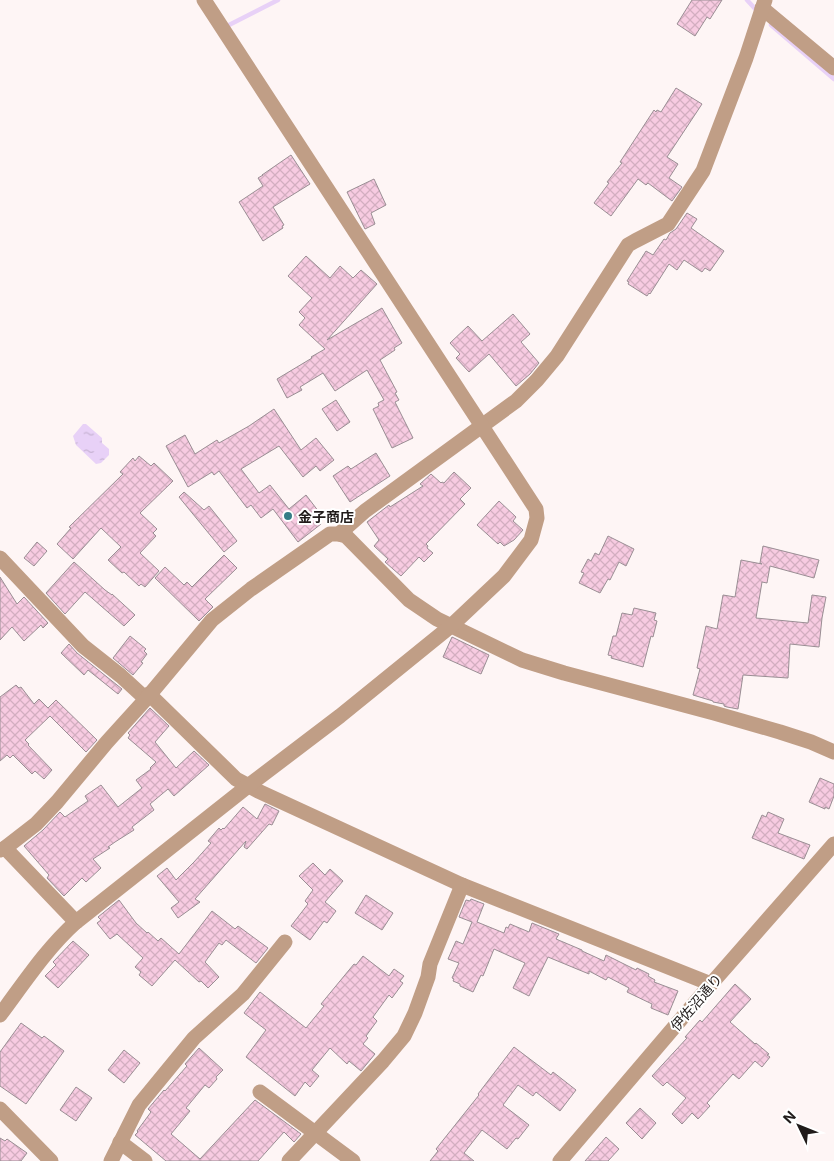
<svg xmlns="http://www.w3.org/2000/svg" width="834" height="1161" viewBox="0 0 834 1161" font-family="Inter,'Noto Sans JP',sans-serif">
	<defs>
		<pattern id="water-ripples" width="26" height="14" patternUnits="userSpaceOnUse" patternTransform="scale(1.25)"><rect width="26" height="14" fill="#e8d1f7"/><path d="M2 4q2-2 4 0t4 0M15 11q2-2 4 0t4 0" fill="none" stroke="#c7b3d3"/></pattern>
		<pattern id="building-cross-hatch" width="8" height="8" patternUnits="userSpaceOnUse" patternTransform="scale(1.25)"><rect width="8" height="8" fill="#f7cbe1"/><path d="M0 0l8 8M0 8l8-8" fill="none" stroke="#d3aec0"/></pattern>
	</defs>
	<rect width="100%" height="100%" fill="#fef5f5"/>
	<!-- water -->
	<polygon fill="url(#water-ripples)" points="83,424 86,424 102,438 102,443 109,449 109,455 101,463 96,464 76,445 73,436"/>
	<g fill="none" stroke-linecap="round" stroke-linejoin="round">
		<!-- stream -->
		<g stroke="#e8d1f7" stroke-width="4.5">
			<polyline points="747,0 758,12"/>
			<polyline points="229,25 278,0"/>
			<polyline points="771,25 834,79"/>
		</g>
	</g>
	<!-- building -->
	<g fill="url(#building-cross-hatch)" stroke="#9a8e94">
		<polygon points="692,0 722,0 710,19 707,17 695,36 677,24"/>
		<polygon points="676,88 702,104 667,157 678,164 669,178 682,187 672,201 648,183 646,185 638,179 611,216 594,203 609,183 607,182 622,163 620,162 624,156 654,110 656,112 657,110 661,112"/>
		<polygon points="291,155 310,184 273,207 284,225 282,226 283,228 263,241 239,202 263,186 258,178 263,175 262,175"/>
		<polygon points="374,179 386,205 371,213 375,224 365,229 347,192"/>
		<polygon points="687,213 697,219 691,228 724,251 710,271 705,268 702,272 684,260 677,270 669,264 650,294 649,293 647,296 628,284 629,282 627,281 646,251 653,255 664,239 666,240 670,233 676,229"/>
		<polygon points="306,256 330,278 340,266 353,278 361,270 377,284 327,340 382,308 402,343 394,348 395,350 380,360 397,392 395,393 399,400 395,402 413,438 392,448 373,409 379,406 378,403 384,400 367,370 335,391 323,373 300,387 302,390 287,398 277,379 312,358 311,357 325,349 299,325 305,318 299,312 312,298 288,276"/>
		<polygon points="513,314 530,334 521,342 539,363 530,374 516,386 489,354 469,372 456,358 460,354 450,343 468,326 482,341"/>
		<polygon points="336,400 350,422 337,431 322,409"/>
		<polygon points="274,409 301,450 316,438 334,460 320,471 316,466 303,477 279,446 241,469 259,493 270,485 289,509 306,495 319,512 314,516 321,524 298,542 273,509 261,518 251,505 247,508 219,471 214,475 212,472 188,487 166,446 185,435 195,454 217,440 219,443 249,426"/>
		<polygon points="376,453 390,476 350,502 333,476 348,466 351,469"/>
		<polygon points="139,456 151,466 154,463 173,481 140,513 157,529 153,533 156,536 140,553 159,571 145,587 141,584 139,586 124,572 122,573 108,560 121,547 101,528 73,559 57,544 71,528 69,527 123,474 120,472 133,458 135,461"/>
		<polygon points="454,472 471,488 460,499 465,504 426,544 428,546 427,548 433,553 424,562 419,557 401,576 385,562 388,559 374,546 379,540 367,522 389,505 390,507 423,486 420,484 431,474 441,483 442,482 444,483"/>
		<polygon points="184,492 204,510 209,506 237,541 224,552 179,497"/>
		<polygon points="499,501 516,517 513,521 523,530 514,540 504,546 500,542 498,544 477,525"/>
		<polygon points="608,536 634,549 626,566 619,562 610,580 608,579 600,593 579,583 584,573 581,572 588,559 591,561 595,553 599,555"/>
		<polygon points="37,542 47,551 34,566 24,558"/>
		<polygon points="763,546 819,560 814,578 770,566 767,583 762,582 756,618 808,623 812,595 826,597 822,618 819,647 790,644 788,678 743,675 738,709 727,707 724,706 724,704 713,702 713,701 693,695 700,669 697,668 706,626 717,629 723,595 735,597 741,560 762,564 760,563"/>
		<polygon points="224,555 237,568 205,599 213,607 199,621 155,578 165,567 184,585 187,582 192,587"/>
		<polygon points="74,562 105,590 112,595 112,594 135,615 124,626 85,592 65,614 46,593"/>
		<polygon points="0,577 17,604 24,597 48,623 43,628 41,625 24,641 12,627 0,640"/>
		<polygon points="634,608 656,613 654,620 657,621 653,637 651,636 643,667 611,658 612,656 608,655 613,636 616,636 622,613 632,615"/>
		<polygon points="130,636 146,649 144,651 147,654 141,662 143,663 133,675 113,658"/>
		<polygon points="452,637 489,655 481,674 443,657"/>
		<polygon points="69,644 77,653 122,689 118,694 88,670 84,675 61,653"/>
		<polygon points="16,685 19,688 21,687 34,704 39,699 48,708 56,700 97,740 86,752 50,716 25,740 29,744 28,745 52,770 44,779 35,771 32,774 13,755 10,758 7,755 0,761 0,697"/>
		<polygon points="150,708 169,726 155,742 176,768 194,751 209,765 174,796 168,789 150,804 154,810 132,827 134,830 115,842 108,847 110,848 93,859 101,868 86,882 82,878 64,896 47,878 49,875 24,846 43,830 60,812 65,817 88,801 85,796 101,785 118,807 142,788 136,780 151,769 150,768 156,762 128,738 130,735 128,733"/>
		<polygon points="820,778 834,784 834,796 829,809 825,807 825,809 809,802"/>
		<polygon points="265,804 279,811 272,825 269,824 247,849 244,847 246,841 195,899 200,902 178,918 171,908 179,902 157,876 167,868 176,880 194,862 211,843 208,841 219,828 221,830 223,828 224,829 243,807 257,819"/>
		<polygon points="768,812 784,819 778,833 810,845 804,859 752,838 762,815 766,817"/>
		<polygon points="313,863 325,875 330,869 343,881 325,902 336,911 327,923 324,921 310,940 291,926 308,904 305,901 313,890 299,876"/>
		<polygon points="366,895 393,913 382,930 355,913"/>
		<polygon points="471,899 484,904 477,922 504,933 506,927 508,928 510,924 529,932 532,923 559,934 556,939 582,950 582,951 604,961 606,955 636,970 637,968 649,974 648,976 655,980 654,982 678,991 668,1015 651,1008 652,1004 627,992 629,988 608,977 606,980 589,971 589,974 548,957 529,996 513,988 525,963 494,949 483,976 481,975 473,992 460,986 460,984 453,981 454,979 452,978 459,963 448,959 456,941 463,944 472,922 459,917 466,900 470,901"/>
		<polygon points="119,900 136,923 147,933 148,932 158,941 161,938 179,954 212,911 235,929 238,926 268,948 256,963 226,940 222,945 219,943 205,962 219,977 208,988 201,981 199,982 175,960 152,986 139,975 141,972 135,967 143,958 117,934 110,939 97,923 101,920 98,917"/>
		<polygon points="73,941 89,955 58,988 45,976 56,965 53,962"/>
		<polygon points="363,956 389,976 394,969 404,976 400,981 403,983 392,998 389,995 373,1017 377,1021 366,1036 368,1038 363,1044 375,1054 361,1071 349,1061 347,1064 330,1048 312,1070 319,1076 310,1087 305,1082 295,1096 246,1057 266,1030 244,1013 260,992 306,1028 324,1006 321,1004 354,964 356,965"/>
		<polygon points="735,984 751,999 730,1022 755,1044 756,1043 769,1054 767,1055 770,1057 762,1067 755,1061 739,1079 733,1074 707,1103 710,1106 698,1119 692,1113 682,1124 672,1114 686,1098 667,1082 663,1086 652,1076 687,1038 685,1037 700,1020 702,1022"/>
		<polygon points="21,1023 42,1038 44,1036 64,1051 26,1104 0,1086 0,1052"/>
		<polygon points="514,1047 551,1075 553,1072 576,1090 560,1111 536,1092 533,1096 518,1085 503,1105 529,1125 518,1139 516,1138 507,1149 482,1130 464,1153 474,1161 430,1161 438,1151 436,1149 479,1095 478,1094"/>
		<polygon points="199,1048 223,1070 216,1077 217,1079 209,1088 205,1085 186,1108 190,1111 171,1134 200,1159 255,1100 301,1134 294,1142 284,1132 258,1161 166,1161 135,1135 138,1132 137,1131 151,1112 148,1109 164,1090 165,1091 187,1066 185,1064"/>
		<polygon points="124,1050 140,1063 124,1083 108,1070"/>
		<polygon points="76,1087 92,1098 76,1121 60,1110"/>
		<polygon points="640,1108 656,1123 642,1139 626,1123"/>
		<polygon points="606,1137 619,1149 608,1161 585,1161"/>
		<polygon points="0,1138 5,1141 7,1139 27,1153 21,1161 0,1161"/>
	</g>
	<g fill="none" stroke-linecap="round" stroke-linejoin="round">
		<!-- minor -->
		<g stroke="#c09e86" stroke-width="15">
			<polyline points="762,8 834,68"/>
			<polyline points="339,534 365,511 516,401 537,380 557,356 628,245 635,241 668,224 703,171 746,58 765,0"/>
			<polyline points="0,558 83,646 121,676 146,699"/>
			<polyline points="149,694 236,779 258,791 462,885 711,984"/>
			<polyline points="5,848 76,922"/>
			<polyline points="0,850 5,848 36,824 57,802 107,742 146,699 212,620 251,589 330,534 339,534 346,536 409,600 437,619 522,660 564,673 714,713 780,732 811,742 834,752"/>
			<path d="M0 1015C24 983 46 949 76 922L248 786 340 716 451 626 504 576 531 540 537 518 536 509 204 0"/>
			<polyline points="260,1092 353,1161"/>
			<polyline points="0,1109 51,1161"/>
			<polyline points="120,1142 145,1161"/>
			<polyline points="111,1161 139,1105 194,1038 243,994 285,942"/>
			<polyline points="289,1161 383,1061 404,1036 415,1013 428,977 430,964 462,885"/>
			<polyline points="560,1161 711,984 834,844"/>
		</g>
	</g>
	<!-- markers -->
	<circle fill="#357d86" stroke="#fff" stroke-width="2" cx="288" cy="516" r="5"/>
	<g text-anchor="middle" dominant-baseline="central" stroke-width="4" stroke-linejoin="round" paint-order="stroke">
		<!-- poi labels -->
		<g font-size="14" font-weight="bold" fill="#201b1a" stroke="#fff" text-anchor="start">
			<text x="298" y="516">金子商店</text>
		</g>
		<!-- street labels -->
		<g font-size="14" fill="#201b1a" stroke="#fff">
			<text transform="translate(696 1002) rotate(-49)">伊佐沼通り</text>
		</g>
	</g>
	<!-- north arrow -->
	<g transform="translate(799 1126) rotate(313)" stroke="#ffffff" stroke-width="4" paint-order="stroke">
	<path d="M0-4L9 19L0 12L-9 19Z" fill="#201b1a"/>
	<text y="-8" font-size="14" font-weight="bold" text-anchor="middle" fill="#201b1a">N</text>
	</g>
</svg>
